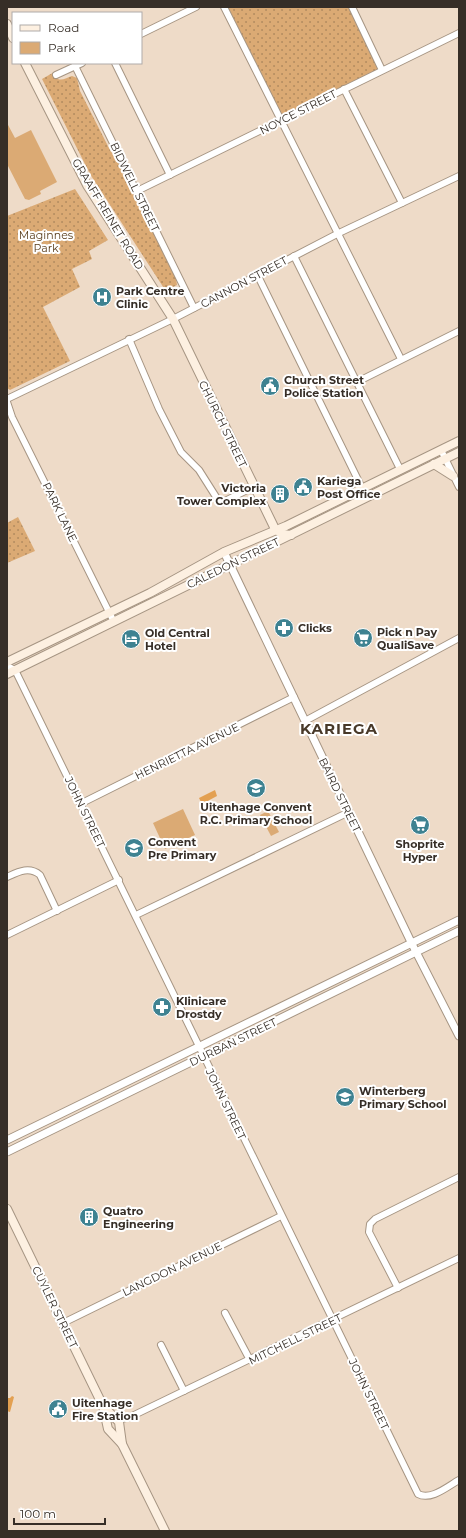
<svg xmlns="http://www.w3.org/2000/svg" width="466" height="1538" viewBox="0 0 466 1538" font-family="Montserrat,sans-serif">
	<defs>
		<pattern id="green-dots" width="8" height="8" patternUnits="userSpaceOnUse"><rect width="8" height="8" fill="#dbaa74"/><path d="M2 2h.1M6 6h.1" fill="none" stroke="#b28b5f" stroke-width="1.8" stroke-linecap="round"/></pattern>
	</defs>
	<rect width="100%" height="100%" fill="#eedbc8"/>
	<!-- green -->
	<g fill="url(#green-dots)">
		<polygon points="224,7 352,7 382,70 280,121"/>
		<path d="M56 71 55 76C59 83 66 78 72 76L77 78 80 91 111 152 114 154 176 278 177 285 173 287 175 292 169 296 90 174 42 79Z"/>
		<polygon points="75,189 108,240 89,251 92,259 72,269 80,287 43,307 70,361 10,390 7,388 7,216"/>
		<polygon points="18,517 35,551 7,563 7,523"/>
	</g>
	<!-- pitch -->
	<g fill="#dbaa74">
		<polygon points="7,123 15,138 31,130 57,182 40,191 41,194 29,200 25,199 7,164"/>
		<polygon points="183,809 195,835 165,849 153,823"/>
		<polygon points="268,811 279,832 271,836 260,815"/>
	</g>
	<!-- water -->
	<g fill="#e3a051">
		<polygon points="215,790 217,796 202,804 199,798"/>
		<polygon points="12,1396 14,1397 10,1412 7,1411 7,1398 10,1398"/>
	</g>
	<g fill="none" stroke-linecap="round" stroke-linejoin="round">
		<!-- minor casing -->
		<g stroke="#a69583" stroke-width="8">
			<g id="minor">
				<polyline points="224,7 401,359"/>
				<polyline points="352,7 382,70"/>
				<polyline points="141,34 196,7"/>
				<polyline points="115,63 170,175"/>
				<polyline points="75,66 194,308"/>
				<polyline points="56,75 82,63"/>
				<polyline points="344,89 402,203"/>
				<polyline points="137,191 459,33"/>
				<polyline points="294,256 400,469"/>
				<polyline points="257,274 362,488"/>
				<polyline points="129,339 159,409 181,452 199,470 218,500 223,502 253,487"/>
				<polyline points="357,382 459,331"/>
				<polyline points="7,399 173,319 339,233 459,176"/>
				<polyline points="7,402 12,417 114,622"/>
				<polyline points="441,450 459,487"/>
				<path d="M7 666 15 670 39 719 418 1494C431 1501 448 1486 459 1480"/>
				<polyline points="305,721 459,638"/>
				<polyline points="80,804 294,697"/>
				<path d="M7 877C18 872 29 866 40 875L57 911"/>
				<polyline points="136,915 349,812"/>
				<polyline points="7,935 119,880"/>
				<polyline points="398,1288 369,1232 370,1224 375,1219 459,1177"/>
				<polyline points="225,1313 250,1360"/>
				<polyline points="63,1323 281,1216"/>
				<polyline points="161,1345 184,1391"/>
				<polyline points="117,1420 130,1417 459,1258"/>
			</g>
		</g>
		<!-- tertiary casing -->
		<g stroke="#a69583" stroke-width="9">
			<g id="tertiary">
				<polyline points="224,552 411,942 459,1036"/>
				<polyline points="7,1140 459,920"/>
				<polyline points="7,1152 459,931"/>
			</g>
		</g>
		<!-- secondary casing -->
		<g stroke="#a69583" stroke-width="10">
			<g id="secondary">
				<polyline points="7,24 13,38"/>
				<polyline points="25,63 87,185 173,319 275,529 282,534 291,535"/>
				<polyline points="434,464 453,476"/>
				<polyline points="7,662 150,593 224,552 286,526 459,441"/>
				<polyline points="7,674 459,452"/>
				<polyline points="7,1209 103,1406 119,1422 122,1444"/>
				<polyline points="103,1406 108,1429 122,1444 165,1531"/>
			</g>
		</g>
		<!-- minor -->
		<use href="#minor" stroke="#fff" stroke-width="6"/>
		<!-- tertiary -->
		<use href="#tertiary" stroke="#fff" stroke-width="7"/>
		<!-- secondary -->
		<use href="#secondary" stroke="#fdf0e1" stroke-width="8"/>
	</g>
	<!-- icons -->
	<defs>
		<g id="hospital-disc" transform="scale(1)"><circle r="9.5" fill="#3e8291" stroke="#fff"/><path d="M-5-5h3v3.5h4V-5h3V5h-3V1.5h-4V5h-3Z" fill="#fff"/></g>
		<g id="civic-disc" transform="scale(1)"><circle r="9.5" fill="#3e8291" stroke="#fff"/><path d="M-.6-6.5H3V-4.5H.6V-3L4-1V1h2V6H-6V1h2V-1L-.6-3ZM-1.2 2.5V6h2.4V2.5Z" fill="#fff"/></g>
		<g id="building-disc" transform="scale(1)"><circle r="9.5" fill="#3e8291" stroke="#fff"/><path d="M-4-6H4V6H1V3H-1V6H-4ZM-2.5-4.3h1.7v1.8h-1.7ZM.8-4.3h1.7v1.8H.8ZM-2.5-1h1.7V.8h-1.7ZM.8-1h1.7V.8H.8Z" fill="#fff"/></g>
		<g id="pharmacy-disc" transform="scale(1)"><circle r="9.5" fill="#3e8291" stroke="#fff"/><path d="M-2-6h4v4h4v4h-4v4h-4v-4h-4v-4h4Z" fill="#fff"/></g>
		<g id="supermarket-disc" transform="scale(1)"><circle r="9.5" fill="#3e8291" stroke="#fff"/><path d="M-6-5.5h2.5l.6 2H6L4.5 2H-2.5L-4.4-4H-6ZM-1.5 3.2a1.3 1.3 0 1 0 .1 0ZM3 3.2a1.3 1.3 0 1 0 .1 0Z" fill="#fff"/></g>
		<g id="hotel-disc" transform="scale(1)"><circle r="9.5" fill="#3e8291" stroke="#fff"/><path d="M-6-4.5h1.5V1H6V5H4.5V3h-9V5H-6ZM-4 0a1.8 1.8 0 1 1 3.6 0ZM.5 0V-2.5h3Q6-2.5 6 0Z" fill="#fff"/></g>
		<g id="school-disc" transform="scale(1)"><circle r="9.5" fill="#3e8291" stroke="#fff"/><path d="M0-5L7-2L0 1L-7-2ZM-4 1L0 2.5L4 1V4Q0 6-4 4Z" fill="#fff"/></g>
	</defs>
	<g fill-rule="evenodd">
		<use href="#hospital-disc" x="102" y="297"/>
		<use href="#civic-disc" x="270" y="386"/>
		<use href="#civic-disc" x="303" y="487"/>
		<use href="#building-disc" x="280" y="494"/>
		<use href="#pharmacy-disc" x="284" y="628"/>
		<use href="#supermarket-disc" x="363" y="638"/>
		<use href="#hotel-disc" x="131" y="639"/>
		<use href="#school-disc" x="256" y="788"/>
		<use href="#supermarket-disc" x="420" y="825"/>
		<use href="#school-disc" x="134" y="848"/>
		<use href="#pharmacy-disc" x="162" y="1007"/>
		<use href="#school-disc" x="345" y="1097"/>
		<use href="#building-disc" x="89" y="1217"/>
		<use href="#civic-disc" x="58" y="1409"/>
	</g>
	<g text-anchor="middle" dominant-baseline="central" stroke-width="4" stroke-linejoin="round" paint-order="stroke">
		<!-- street labels -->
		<g font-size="11" fill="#362e27" stroke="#fff">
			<text transform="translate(298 112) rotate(-27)">NOYCE STREET</text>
			<text transform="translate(135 187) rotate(64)">BIDWELL STREET</text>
			<text transform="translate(108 214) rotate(59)">GRAAFF REINET ROAD</text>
			<text transform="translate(244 282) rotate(-28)">CANNON STREET</text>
			<text transform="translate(223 424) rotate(64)">CHURCH STREET</text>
			<text transform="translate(60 512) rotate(64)">PARK LANE</text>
			<text transform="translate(233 563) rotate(-26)">CALEDON STREET</text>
			<text transform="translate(187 751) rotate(-26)">HENRIETTA AVENUE</text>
			<text transform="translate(340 795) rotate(64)">BAIRD STREET</text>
			<text transform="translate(85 812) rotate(64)">JOHN STREET</text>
			<text transform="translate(233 1042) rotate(-26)">DURBAN STREET</text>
			<text transform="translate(226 1104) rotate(64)">JOHN STREET</text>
			<text transform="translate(172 1269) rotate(-26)">LANGDON AVENUE</text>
			<text transform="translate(55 1307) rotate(64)">CUYLER STREET</text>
			<text transform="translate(295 1339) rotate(-26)">MITCHELL STREET</text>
			<text transform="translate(369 1394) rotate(64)">JOHN STREET</text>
		</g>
		<!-- park labels -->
		<g font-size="11" fill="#583c1b" stroke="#fff">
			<text x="46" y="235">Maginnes<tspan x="46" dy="13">Park</tspan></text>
		</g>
		<!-- poi labels -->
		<g font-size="11" font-weight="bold" fill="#362e27" stroke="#fff" text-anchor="start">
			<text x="116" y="291">Park Centre<tspan x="116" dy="13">Clinic</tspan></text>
			<text x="284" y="380">Church Street<tspan x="284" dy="13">Police Station</tspan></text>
			<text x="317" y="481">Kariega<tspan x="317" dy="13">Post Office</tspan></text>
			<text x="266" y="488" text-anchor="end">Victoria<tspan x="266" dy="13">Tower Complex</tspan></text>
			<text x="298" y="628">Clicks</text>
			<text x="377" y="632">Pick n Pay<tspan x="377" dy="13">QualiSave</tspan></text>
			<text x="145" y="633">Old Central<tspan x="145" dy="13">Hotel</tspan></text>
			<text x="256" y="807" text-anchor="middle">Uitenhage Convent<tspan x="256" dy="13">R.C. Primary School</tspan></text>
			<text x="148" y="842">Convent<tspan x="148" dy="13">Pre Primary</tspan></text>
			<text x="420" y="844" text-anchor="middle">Shoprite<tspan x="420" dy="13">Hyper</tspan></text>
			<text x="176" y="1001">Klinicare<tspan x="176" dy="13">Drostdy</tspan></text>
			<text x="359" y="1091">Winterberg<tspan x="359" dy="13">Primary School</tspan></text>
			<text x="103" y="1211">Quatro<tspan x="103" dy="13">Engineering</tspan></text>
			<text x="72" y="1403">Uitenhage<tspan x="72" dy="13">Fire Station</tspan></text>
		</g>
		<!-- district labels -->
		<g font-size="15" font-weight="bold" letter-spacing="1" fill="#483929" stroke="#fff">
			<text x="339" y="728">KARIEGA</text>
		</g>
	</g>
	<!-- border -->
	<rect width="466" height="1538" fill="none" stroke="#362e27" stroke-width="16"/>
	<!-- legend -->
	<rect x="12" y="12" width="130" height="52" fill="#ffffff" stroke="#afaba9"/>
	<rect x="20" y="25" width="20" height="6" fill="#fdf0e1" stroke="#afaba9"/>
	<text x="48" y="32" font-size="12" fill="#362e27">Road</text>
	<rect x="20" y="42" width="20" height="12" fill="#dbaa74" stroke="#afaba9"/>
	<text x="48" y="52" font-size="12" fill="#362e27">Park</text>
	<!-- scale -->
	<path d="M14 1518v6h91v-6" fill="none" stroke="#362e27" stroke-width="2"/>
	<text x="20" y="1518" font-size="12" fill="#362e27" stroke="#ffffff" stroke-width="3" paint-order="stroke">100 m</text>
</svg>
